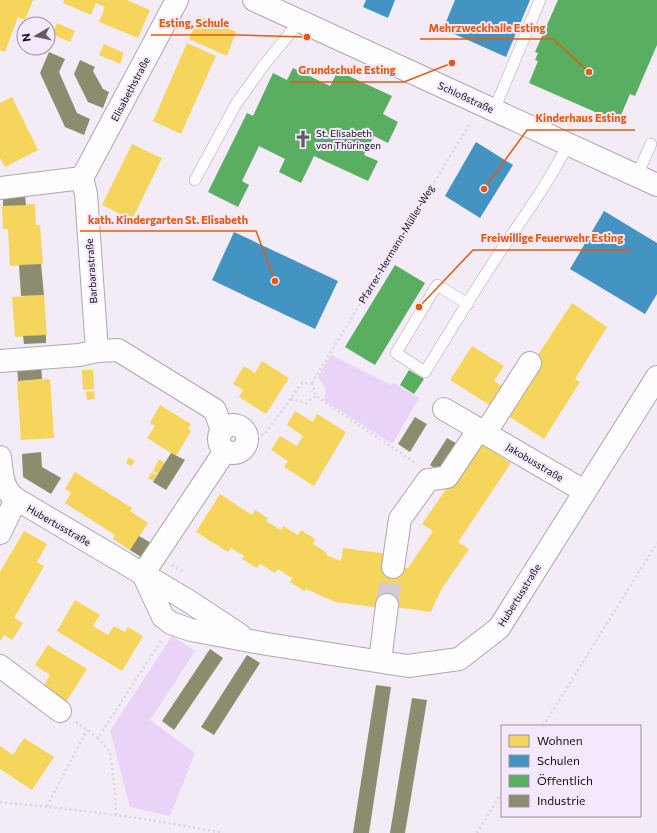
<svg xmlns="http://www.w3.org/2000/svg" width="657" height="833" viewBox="0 0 657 833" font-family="Commissioner,sans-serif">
	<rect width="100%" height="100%" fill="#f3ecf7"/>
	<!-- green -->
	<g fill="#e9d3f7">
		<polygon points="331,355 391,385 393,383 419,398 392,444 324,400 326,389 318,377"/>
		<polygon points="172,636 195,651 150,720 195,753 170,816 130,807 110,731"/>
	</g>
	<!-- homes -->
	<g fill="#f6d55c">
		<polygon points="0,0 33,0 25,20 18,17 5,52 0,50"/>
		<polygon points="64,0 127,0 150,10 138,38 99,22 105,7 96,3 91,15 63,3"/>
		<polygon points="199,16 236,32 227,56 189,39"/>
		<polygon points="57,23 75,31 70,42 52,34"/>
		<polygon points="187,43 216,56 181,134 153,121"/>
		<polygon points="104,44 124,53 120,64 99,55"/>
		<polygon points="12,97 38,150 5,167 0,158 0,103"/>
		<polygon points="132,144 162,158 132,220 102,205"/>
		<polygon points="35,204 36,225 40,225 43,264 10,266 8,229 3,229 2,206"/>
		<polygon points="44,295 47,335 15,337 12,297"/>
		<polygon points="572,303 607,327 575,379 580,382 544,439 507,415 534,361"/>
		<polygon points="472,346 504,366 494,381 511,391 499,411 450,380"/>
		<polygon points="262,361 289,378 266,414 239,397 243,390 233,384 244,366 255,373"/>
		<polygon points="82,370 93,370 94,389 83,390"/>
		<polygon points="50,379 54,438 21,440 17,381"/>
		<polygon points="94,391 95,399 87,400 86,392"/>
		<polygon points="160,405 191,424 188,429 191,431 176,456 147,438 155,426 150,423"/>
		<polygon points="295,411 313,422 317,414 346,432 314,486 284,467 288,461 271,450 280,436 297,446 303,436 287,425"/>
		<polygon points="481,443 511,463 458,542 469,549 441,590 431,612 381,605 381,608 335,602 306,589 304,591 290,582 292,578 278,569 275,573 260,564 257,568 242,559 244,556 231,548 228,552 196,532 220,494 252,515 255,510 268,518 266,521 281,530 283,526 298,535 301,530 315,539 313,544 327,553 326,555 341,561 343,548 388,554 393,567 408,568 433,531 422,524 455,476"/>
		<polygon points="129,457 135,461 131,466 126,463"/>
		<polygon points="159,459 165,463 158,474 153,471"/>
		<polygon points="75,472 132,508 130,511 148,523 130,550 113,539 115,535 65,503 71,493 65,489"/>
		<polygon points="152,472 157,475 153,481 148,478"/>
		<polygon points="24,531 47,544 37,562 44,566 14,618 23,623 12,640 4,635 0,641 0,572"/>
		<polygon points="75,600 100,615 93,626 108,635 114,626 125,632 128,627 143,636 122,671 57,631"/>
		<polygon points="48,645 87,669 66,702 42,688 50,675 35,665"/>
		<polygon points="24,738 54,757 32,790 0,769 0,746 13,755"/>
	</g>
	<!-- schools -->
	<g fill="#4393c3">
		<polygon points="366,0 395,0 388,18 363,7"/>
		<polygon points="455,0 530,0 506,57 443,29"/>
		<polygon points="476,142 513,165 480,218 445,196"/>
		<polygon points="604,211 657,243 657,294 645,314 570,269"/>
		<polygon points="234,232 338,281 315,329 212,280"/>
	</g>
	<!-- public -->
	<g fill="#5aae61">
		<polygon points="558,0 657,0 657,45 635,96 630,94 618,122 529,83 538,61 535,60 538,53 535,52"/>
		<polygon points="293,68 330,86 338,71 392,96 383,114 398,122 388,143 374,136 364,155 378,161 368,181 314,156 301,183 279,172 285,159 259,146 242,181 249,185 238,207 208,192 247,113 253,116 273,73 287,80"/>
		<polygon points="395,265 425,283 375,365 345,347"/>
		<polygon points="409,370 424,379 414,394 400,385"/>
	</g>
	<!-- industry -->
	<g fill="#8c8c6e">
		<polygon points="49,52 65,59 59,72 77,113 90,119 84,135 65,127 40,73"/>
		<polygon points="80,60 95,67 93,71 103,89 109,92 103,108 88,102 74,74"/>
		<polygon points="25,196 26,205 3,206 3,197"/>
		<polygon points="41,264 44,295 21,296 19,265"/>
		<polygon points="46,335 46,343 24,344 23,336"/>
		<polygon points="41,363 42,379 18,381 17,364"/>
		<polygon points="415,417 427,424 410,452 398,444"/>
		<polygon points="447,438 459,445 442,473 430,465"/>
		<polygon points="41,452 42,467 61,478 51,494 23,477 22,454"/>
		<polygon points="171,453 185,460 166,490 153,482"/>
		<polygon points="139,536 153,544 145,556 141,557 130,550"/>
		<polygon points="210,649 223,658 174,730 162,721"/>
		<polygon points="247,655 260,663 214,735 201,727"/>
		<polygon points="376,685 391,687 369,833 353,833"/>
		<polygon points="412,698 427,700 405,833 390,833"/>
	</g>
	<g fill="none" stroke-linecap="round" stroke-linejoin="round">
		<!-- minor-tunnel -->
		<polyline stroke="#d2cbd5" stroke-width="22" stroke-dasharray="22 11" stroke-linecap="butt" points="387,605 393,567"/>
		<!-- service casing -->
		<g stroke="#ada8b0" stroke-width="12">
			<g id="service">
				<polyline points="494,110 540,0"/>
				<polyline points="637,175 651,144"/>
				<polyline points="195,180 236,104 264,65 300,21"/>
				<path d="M468 304 437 285 396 353 425 372C449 333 473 293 498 255 522 219 549 183 568 144"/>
			</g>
		</g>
		<!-- minor casing -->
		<g stroke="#ada8b0" stroke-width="24">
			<g id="minor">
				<polyline points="82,178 177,0"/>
				<polyline points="82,178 86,194 97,351"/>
				<polyline points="0,188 82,178"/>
				<polyline points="0,361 79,355 97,351 118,350 215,410 222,431"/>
				<polyline points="444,409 584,491"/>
				<circle cx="233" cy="439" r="14"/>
				<polyline points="486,432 530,363"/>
				<path d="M0 457C2 474 2 489 16 499L187 600 240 635"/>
				<polyline points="0,533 16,499"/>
				<polyline points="393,567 400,519 428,480 447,477 479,429"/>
				<polyline points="143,574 163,617 171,623 191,630 267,644 408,666 459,659 499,628 657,377"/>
				<polyline points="143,574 225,451"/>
				<polyline points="380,661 387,605"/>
				<polyline points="0,666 60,711"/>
			</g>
		</g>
		<!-- tertiary casing -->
		<g stroke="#ada8b0" stroke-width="24">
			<polyline id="tertiary" points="254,0 657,185"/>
		</g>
		<!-- path -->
		<g stroke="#d8d6d9" stroke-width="2.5" stroke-dasharray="2 3" stroke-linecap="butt">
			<polyline points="312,383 471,122"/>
			<polyline points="312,383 316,396 417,464"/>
			<polyline points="291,399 306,403 316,396"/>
			<polyline points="247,439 265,434 302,383 312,383"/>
			<polyline points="172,565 182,571"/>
			<polyline points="76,722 98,738"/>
			<polyline points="543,726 657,543"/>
			<path d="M0 802C74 809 149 818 222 833"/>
			<polyline points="47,806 87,730"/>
			<polyline points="116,815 115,791 110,752 98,738 161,641"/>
			<polyline points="477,833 502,792"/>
		</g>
		<!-- service -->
		<use href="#service" stroke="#fdfcfe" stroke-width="11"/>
		<!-- minor -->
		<use href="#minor" stroke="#fdfcfe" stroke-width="22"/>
		<!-- tertiary -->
		<use href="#tertiary" stroke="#fdfcfe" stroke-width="22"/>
	</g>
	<!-- icons -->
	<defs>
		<g id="church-bare" transform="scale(1.38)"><path d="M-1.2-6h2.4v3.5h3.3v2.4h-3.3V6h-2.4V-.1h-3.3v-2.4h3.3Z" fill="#625d65" stroke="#f4e8fc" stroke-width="2.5" paint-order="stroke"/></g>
	</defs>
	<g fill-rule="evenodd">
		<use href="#church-bare" x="303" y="139"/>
	</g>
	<g text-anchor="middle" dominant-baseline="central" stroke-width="4" stroke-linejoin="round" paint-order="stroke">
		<!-- street labels -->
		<g font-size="10" fill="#141016" stroke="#f4e8fc">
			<text transform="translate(130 89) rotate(-62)">Elisabethstraße</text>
			<text transform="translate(466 97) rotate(25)">Schloßstraße</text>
			<text transform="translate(396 244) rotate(-59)">Pfarrer-Hermann-Müller-Weg</text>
			<text transform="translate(91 271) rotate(-94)">Barbarastraße</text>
			<text transform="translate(535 462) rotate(31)">Jakobusstraße</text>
			<text transform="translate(59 525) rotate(30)">Hubertusstraße</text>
			<text transform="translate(519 595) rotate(-58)">Hubertusstraße</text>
		</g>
		<!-- poi labels -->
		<g font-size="10" fill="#141016" stroke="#f4e8fc" text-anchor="start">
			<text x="316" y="133">St. Elisabeth<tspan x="316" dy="12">von Thüringen</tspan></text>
		</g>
	</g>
	<!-- callouts -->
	<path fill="none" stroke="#e8590c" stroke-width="1.5" d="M307 37L237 35H151M589 72L553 39H420M452 63L404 82H291M484 189L527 130H635M275 281L256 231H80M419 307L473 250H631"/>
	<g fill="#e8590c" stroke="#f4e8fc" stroke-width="1.5">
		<circle cx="307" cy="37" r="4"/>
		<circle cx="589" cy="72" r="4"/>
		<circle cx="452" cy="63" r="4"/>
		<circle cx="484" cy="189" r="4"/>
		<circle cx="275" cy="281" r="4"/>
		<circle cx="419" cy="307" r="4"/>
	</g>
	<g font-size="11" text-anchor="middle" font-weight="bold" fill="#e8590c" stroke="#f4e8fc" stroke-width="4" stroke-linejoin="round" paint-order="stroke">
		<text x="194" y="27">Esting, Schule</text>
		<text x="487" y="32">Mehrzweckhalle Esting</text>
		<text x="347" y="74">Grundschule Esting</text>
		<text x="581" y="122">Kinderhaus Esting</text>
		<text x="168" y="224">kath. Kindergarten St. Elisabeth</text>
		<text x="552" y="242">Freiwillige Feuerwehr Esting</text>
	</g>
	<!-- legend -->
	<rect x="501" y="725" width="140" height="92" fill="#f4e8fc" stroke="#9a92a0"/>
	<rect x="509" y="735" width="20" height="12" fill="#f6d55c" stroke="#9a92a0"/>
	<text x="537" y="745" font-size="12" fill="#141016">Wohnen</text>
	<rect x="509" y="755" width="20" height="12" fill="#4393c3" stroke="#9a92a0"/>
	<text x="537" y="765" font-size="12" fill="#141016">Schulen</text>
	<rect x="509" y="775" width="20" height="12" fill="#5aae61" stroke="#9a92a0"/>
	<text x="537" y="785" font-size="12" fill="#141016">Öffentlich</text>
	<rect x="509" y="795" width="20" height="12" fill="#8c8c6e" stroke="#9a92a0"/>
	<text x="537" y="805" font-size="12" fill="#141016">Industrie</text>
	<!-- north arrow -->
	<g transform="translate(36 36) rotate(261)"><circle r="19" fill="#f4e8fc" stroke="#9a92a0"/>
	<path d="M0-3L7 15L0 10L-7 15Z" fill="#625d65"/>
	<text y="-6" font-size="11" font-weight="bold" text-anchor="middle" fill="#141016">N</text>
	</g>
</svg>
